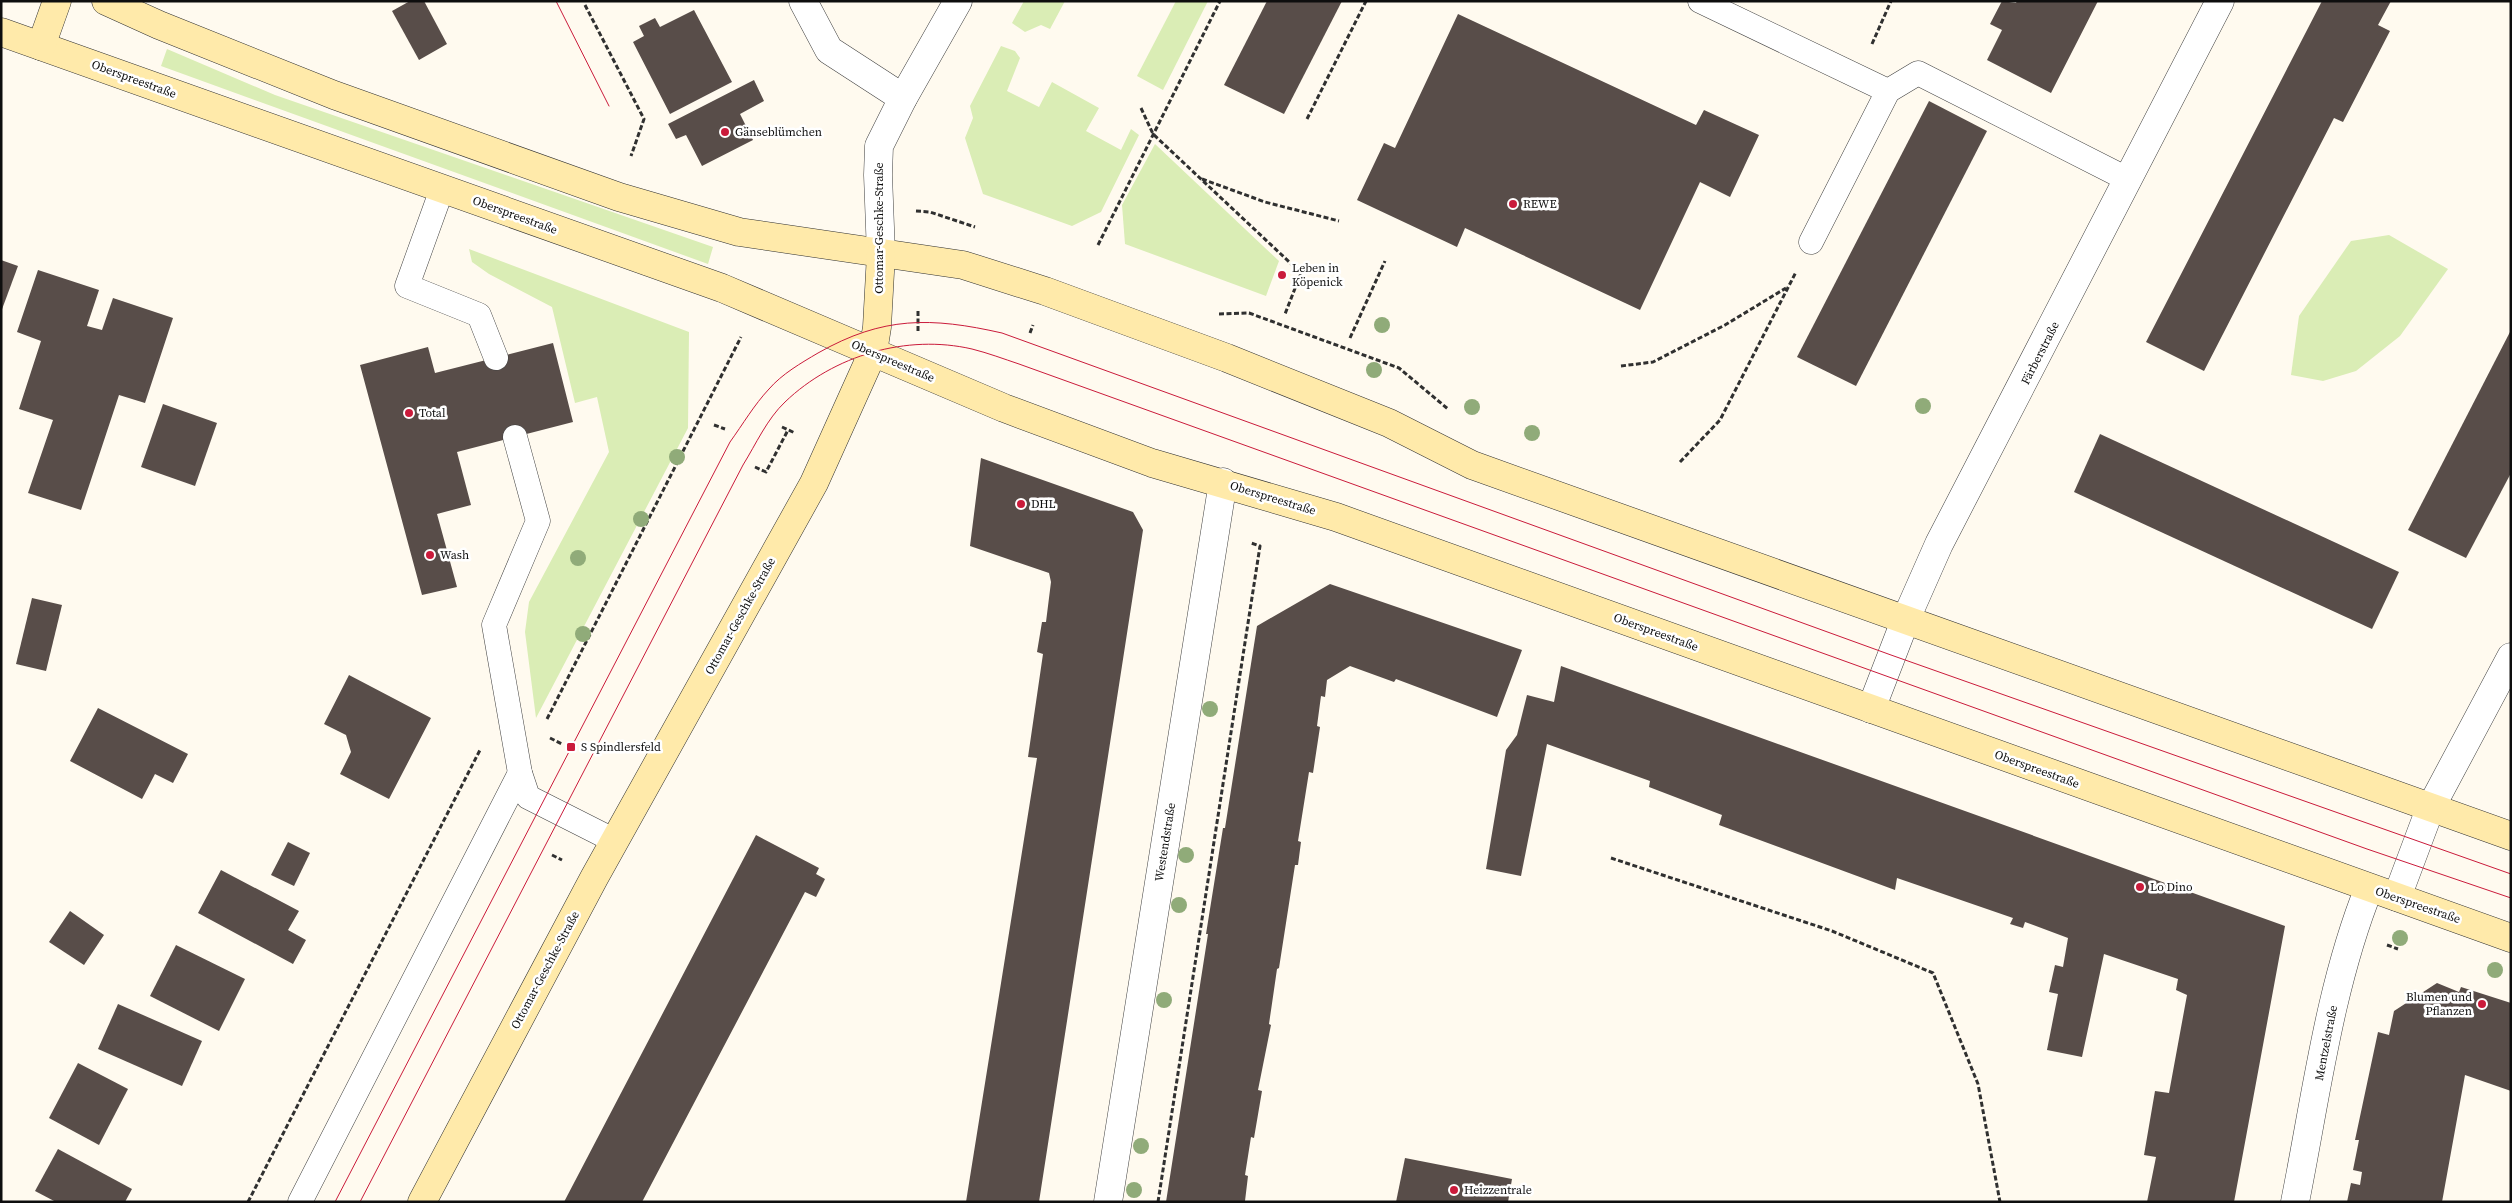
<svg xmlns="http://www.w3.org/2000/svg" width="2512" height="1203" viewBox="0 0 2512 1203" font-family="'Source Serif 4',serif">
	<rect width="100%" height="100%" fill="#fffaef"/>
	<!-- green -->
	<g fill="#daedb5">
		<polygon points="1024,1 1065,1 1050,29 1041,25 1025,32 1012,23"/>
		<polygon points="1176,1 1208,1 1163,90 1137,76"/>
		<polygon points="1001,46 1015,51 1020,58 1007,91 1039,107 1052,82 1099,108 1086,131 1121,150 1131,129 1139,135 1101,212 1072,226 983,194 965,138 973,118 970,106"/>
		<polygon points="167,49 275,95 713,247 708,264 161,66"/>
		<polygon points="1155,144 1279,261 1266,296 1125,244 1122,205"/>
		<polygon points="2389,235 2448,269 2400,336 2356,371 2323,381 2291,375 2299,316 2351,241"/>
		<polygon points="469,249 689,332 688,428 536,718 525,632 529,602 609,452 597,397 575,403 552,307 489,274 472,262"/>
	</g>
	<!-- building -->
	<g fill="#584d49">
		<polygon points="410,1 424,1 447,44 419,60 392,11"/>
		<polygon points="1267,1 1342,1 1284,114 1224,85"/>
		<polygon points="2002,1 2016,3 2017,1 2098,1 2051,93 1987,60 2002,30 1990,24"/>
		<polygon points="2322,1 2391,1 2378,25 2390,31 2343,122 2334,118 2204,371 2146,342"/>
		<polygon points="694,10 732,82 670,114 633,42 644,36 639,26 655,18 660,27"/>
		<polygon points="1458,14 1696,125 1704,110 1759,135 1730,197 1700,182 1640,310 1465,228 1457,247 1357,200 1384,143 1395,148"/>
		<polygon points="754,80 764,101 740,114 753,140 702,166 686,135 676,139 668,124"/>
		<polygon points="1929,101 1987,131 1856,386 1797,357"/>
		<polygon points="1,260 18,266 1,312"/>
		<polygon points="38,270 99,290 87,326 102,330 113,298 173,318 145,403 119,395 81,510 28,493 53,420 19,409 41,341 17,332"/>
		<polygon points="2511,330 2511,473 2466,558 2408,530"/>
		<polygon points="553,343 573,422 457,452 471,505 437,514 457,587 422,595 360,365 428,347 435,373"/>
		<polygon points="163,404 217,423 195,486 141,467"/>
		<polygon points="2100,434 2399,572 2372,629 2074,492"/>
		<polygon points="981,458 1133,512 1143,530 1039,1202 966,1202 1037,758 1028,757 1043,654 1037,652 1042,622 1046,622 1051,582 1049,573 970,546"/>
		<polygon points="1330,584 1522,650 1497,717 1396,679 1394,682 1350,666 1327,680 1325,697 1321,696 1317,726 1320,727 1313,773 1309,772 1298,841 1301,842 1298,865 1295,865 1279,968 1277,969 1269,1024 1271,1025 1258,1090 1262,1091 1254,1138 1251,1137 1245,1175 1248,1176 1245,1201 1166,1202 1208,934 1206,934 1223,828 1225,828 1257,626"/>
		<polygon points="32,598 62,605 46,671 16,664"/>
		<polygon points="1561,666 2285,926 2234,1202 2147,1202 2156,1157 2144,1155 2155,1091 2169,1093 2187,995 2176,990 2178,979 2104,954 2082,1057 2047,1050 2058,994 2049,992 2055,965 2063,967 2068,938 2025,922 2023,928 2010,924 2013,918 1897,878 1895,890 1719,825 1722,815 1649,787 1650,781 1547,744 1521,876 1486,869 1506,750 1517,735 1527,695 1554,702"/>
		<polygon points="349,675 431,718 389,799 340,774 351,752 346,735 324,724"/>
		<polygon points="98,708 188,754 173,783 155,774 142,799 70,761"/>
		<polygon points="756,835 819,868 816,874 825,879 816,897 805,892 642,1202 564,1202"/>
		<polygon points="288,842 310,853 294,886 271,875"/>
		<polygon points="221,870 299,911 288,930 306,940 293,964 198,913"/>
		<polygon points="70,911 104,935 84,965 49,942"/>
		<polygon points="176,945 245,979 219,1031 150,996"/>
		<polygon points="2437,983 2459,992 2461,987 2511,1003 2511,1091 2465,1075 2442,1202 2347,1202 2351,1183 2360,1185 2362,1172 2353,1170 2359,1140 2355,1140 2378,1032 2389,1035 2394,1011"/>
		<polygon points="118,1004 202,1041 182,1086 98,1049"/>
		<polygon points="78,1063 128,1089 99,1145 49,1118"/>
		<polygon points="58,1149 132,1189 125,1202 56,1202 35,1191"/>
		<polygon points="1405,1158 1512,1179 1508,1202 1396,1202"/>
	</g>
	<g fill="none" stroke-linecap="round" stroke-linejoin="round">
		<!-- lane casing -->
		<g stroke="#414141" stroke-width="25">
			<g id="lane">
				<polyline points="1700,1 1888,91 1918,73 2129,180"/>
				<polyline points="442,189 407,286 479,315 496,358"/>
				<polyline points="1811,242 1888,91"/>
				<polyline points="515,437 538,521 494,625 520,773 528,797 615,841"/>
				<polyline points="300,1202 520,773"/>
			</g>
		</g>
		<!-- street casing -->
		<g stroke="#414141" stroke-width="29">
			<g id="street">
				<polyline points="803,1 829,50 903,98"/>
				<polyline points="881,254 878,175 879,146 903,98 958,1"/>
				<polyline points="1871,709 1905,621 1939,544 2220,1"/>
				<polyline points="2397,897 2430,809 2511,657"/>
				<polyline points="1108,1202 1223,482"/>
				<path d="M2295 1202C2316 1097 2329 988 2369 888"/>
			</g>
		</g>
		<!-- secondary casing -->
		<g stroke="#303030" stroke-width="29">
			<g id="secondary">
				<polyline points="106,1 159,25 334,95 619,197 739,232 963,265 1045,291 1227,358 1389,423 1472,465 2511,836"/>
				<polyline points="1,32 722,288 1004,408 1152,463 1336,517 2511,938"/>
				<polyline points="41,46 57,1"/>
				<polyline points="422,1202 594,878 814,483 873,352 877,327 881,254"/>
			</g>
		</g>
		<!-- path -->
		<g stroke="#303030" stroke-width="3" stroke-dasharray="5 2.5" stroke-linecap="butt">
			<polyline points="585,5 644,119 631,156"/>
			<polyline points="1872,44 1891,1"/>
			<polyline points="1141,108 1153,134 1301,273 1285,314"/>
			<polyline points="1307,119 1366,1"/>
			<polyline points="1202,179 1265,202 1339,221"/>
			<polyline points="916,211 930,212 975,227"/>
			<polyline points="1098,245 1220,1"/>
			<polyline points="918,311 918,332"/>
			<polyline points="1219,314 1249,313 1399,368 1448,409"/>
			<polyline points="1030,333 1033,325"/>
			<polyline points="1350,338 1385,261"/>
			<polyline points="1621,366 1653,362 1725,325 1786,288"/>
			<polyline points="714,425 725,429"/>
			<polyline points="782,427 795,433"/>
			<polyline points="1680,462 1720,420 1796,272"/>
			<polyline points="755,467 766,472 788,430"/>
			<polyline points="547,719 741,337"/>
			<polyline points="550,738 562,744"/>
			<polyline points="552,855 562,860"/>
			<polyline points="1611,858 1832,931 1933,973 1978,1084 2000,1202"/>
			<polyline points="2387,945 2398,949"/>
			<polyline points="248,1202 480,750"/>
			<polyline points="1158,1202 1260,546 1251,543"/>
		</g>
		<!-- lane -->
		<use href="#lane" stroke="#fff" stroke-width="24"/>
		<!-- street -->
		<use href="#street" stroke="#fff" stroke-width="28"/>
		<!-- secondary -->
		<use href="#secondary" stroke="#ffeaaa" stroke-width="28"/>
		<!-- tram -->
		<g stroke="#ca1b3b" stroke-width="1">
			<polyline points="556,1 609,106"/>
			<path d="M335 1202 730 442C743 424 754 405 769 389 782 374 801 363 818 353 883 316 931 317 1002 333L1891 655 2511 874"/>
			<path d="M360 1202 743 465C756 444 767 419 785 402 834 355 907 334 972 349 988 353 1004 359 1019 364L2367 849 2511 898"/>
		</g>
	</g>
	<!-- trees -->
	<g fill="#90ab79">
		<circle cx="1382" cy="325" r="8"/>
		<circle cx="1374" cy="370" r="8"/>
		<circle cx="1923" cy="406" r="8"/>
		<circle cx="1472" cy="407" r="8"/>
		<circle cx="1532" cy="433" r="8"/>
		<circle cx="677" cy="457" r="8"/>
		<circle cx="641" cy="519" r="8"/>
		<circle cx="578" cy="558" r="8"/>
		<circle cx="583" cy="634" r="8"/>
		<circle cx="1210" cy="709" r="8"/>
		<circle cx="1186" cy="855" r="8"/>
		<circle cx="1179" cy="905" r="8"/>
		<circle cx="2400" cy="938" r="8"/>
		<circle cx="2495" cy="970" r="8"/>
		<circle cx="1164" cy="1000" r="8"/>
		<circle cx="1141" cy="1146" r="8"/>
		<circle cx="1134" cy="1190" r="8"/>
	</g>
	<!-- markers -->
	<g fill="#ca1b3b" stroke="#fff" stroke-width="2">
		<circle cx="725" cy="132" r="5"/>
		<circle cx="1513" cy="204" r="5"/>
		<circle cx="1282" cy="275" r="5"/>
		<circle cx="409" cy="413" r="5"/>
		<circle cx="1021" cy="504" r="5"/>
		<circle cx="430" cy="555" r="5"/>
		<rect x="566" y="742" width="10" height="10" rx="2.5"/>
		<circle cx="2140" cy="887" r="5"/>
		<circle cx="2482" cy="1004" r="5"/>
		<circle cx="1454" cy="1190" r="5"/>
	</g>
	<g text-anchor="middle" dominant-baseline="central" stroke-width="5" stroke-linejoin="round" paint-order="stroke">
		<!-- street labels -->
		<g font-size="12" fill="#0e0e0e" stroke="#fff">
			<text transform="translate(134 79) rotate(20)">Oberspreestraße</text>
			<text transform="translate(515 215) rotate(20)">Oberspreestraße</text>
			<text transform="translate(879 228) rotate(-90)">Ottomar-Geschke-Straße</text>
			<text transform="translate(2040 353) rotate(-63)">Färberstraße</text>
			<text transform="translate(893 361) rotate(23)">Oberspreestraße</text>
			<text transform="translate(1273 498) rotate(17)">Oberspreestraße</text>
			<text transform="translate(740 616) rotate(-61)">Ottomar-Geschke-Straße</text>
			<text transform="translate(1656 632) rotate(20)">Oberspreestraße</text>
			<text transform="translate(2037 769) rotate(20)">Oberspreestraße</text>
			<text transform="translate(1165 842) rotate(-81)">Westendstraße</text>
			<text transform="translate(2418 905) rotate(19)">Oberspreestraße</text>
			<text transform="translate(545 970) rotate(-62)">Ottomar-Geschke-Straße</text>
			<text transform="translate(2326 1043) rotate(-79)">Mentzelstraße</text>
		</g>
		<!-- poi labels -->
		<g font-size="12" fill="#0e0e0e" stroke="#fff" text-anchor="start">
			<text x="735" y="132">Gänseblümchen</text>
			<text x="1523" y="204">REWE</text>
			<text x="1292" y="268">Leben in<tspan x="1292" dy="14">Köpenick</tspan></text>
			<text x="419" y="413">Total</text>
			<text x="1031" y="504">DHL</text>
			<text x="440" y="555">Wash</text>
			<text x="581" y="747">S Spindlersfeld</text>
			<text x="2150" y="887">Lo Dino</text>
			<text x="2472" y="997" text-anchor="end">Blumen und<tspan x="2472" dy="14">Pflanzen</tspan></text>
			<text x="1464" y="1190">Heizzentrale</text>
		</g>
	</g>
	<!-- border -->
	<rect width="2512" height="1203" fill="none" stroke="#0e0e0e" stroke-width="5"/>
</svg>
